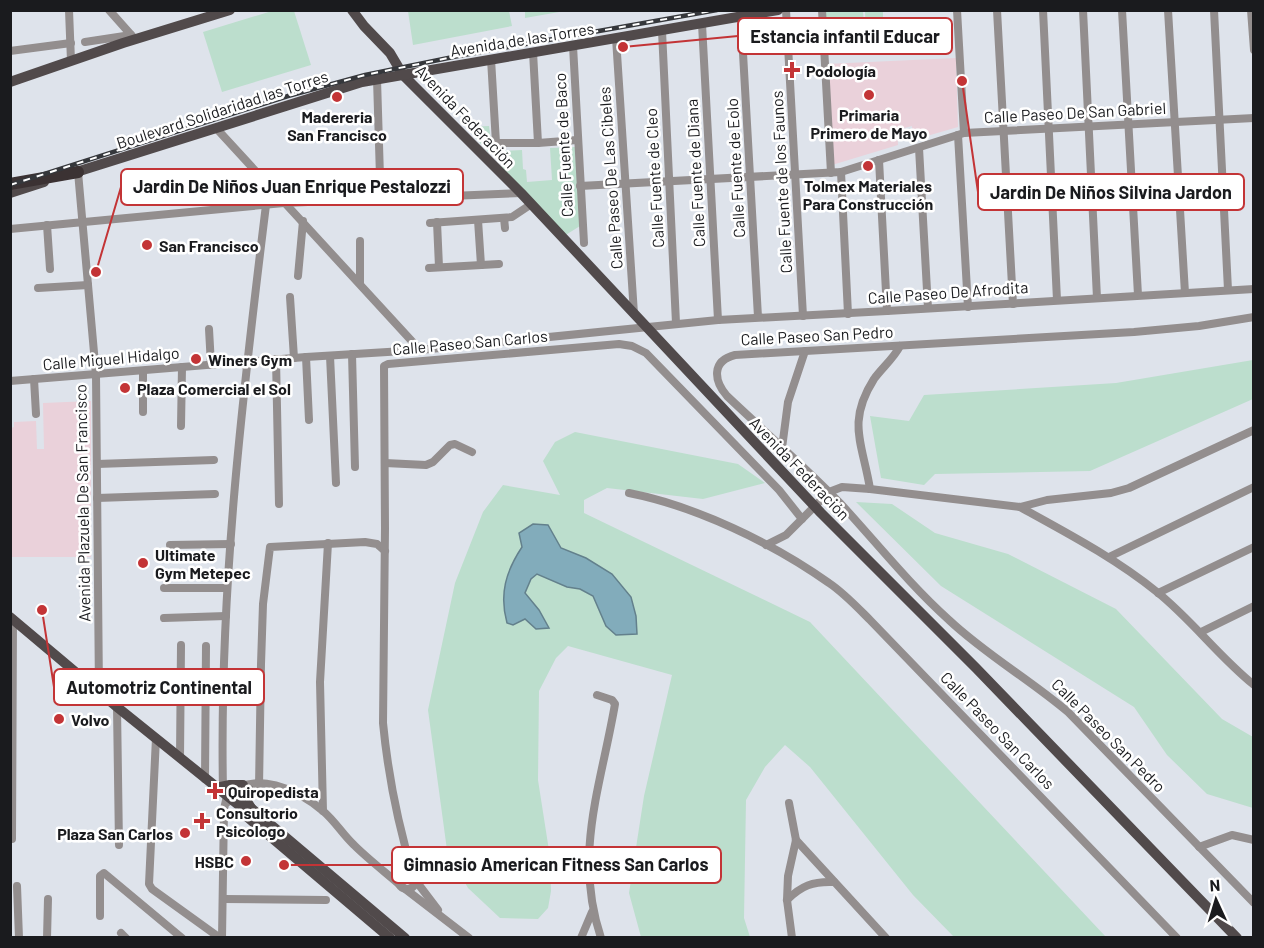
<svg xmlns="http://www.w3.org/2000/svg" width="1264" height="948" viewBox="0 0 1264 948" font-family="Barlow,sans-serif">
	<rect width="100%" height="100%" fill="#dee3eb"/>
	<!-- education -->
	<g fill="#ead1da">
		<polygon points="956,58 958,127 913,140 912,126 897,130 898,145 832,165 826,64"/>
		<polygon points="91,401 91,557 11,557 11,428 14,427 14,422 36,421 37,449 44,449 43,403"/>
	</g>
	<!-- green -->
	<g fill="#bcdecd">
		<polygon points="525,10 565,10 565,11 525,18"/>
		<polygon points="272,11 294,11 311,65 222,92 203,32"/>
		<polygon points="408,11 509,11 512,26 413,45"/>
		<polygon points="825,11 863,11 865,37 850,37 849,29 849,37 826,39"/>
		<polygon points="865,11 883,11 883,36 868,37 866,34"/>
		<polygon points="489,126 492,150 489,153 466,127"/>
		<polygon points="575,147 580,226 564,236 501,166 509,159 501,151 522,150 523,169 526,170 527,182 552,180 550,148"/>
		<polygon points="1253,360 1253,399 1090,471 935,474 924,485 881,478 870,416 909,421 924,395 1116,383"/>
		<polygon points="575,432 738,464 765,483 703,499 607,488 584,500 584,513 810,622 1106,937 954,937 913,895 810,767 785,745 765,767 746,800 744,918 750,937 641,937 629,893 644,796 672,675 568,646 556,658 539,691 538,780 550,857 551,891 548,908 538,919 500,918 468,888 447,850 428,710 455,583 483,512 503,485 560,495 543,461 555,442"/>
		<polygon points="856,502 892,504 935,533 1008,554 1116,609 1222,719 1253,737 1253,808 1207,794 1167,755 1134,707 941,586"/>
	</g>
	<!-- water -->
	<path fill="#82acbb" stroke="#63808c" stroke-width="1.5" d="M533 524 548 525 561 548 586 558 612 574 631 597 636 616 637 634 616 635 606 626 593 596 580 589 567 587 537 574 531 579 525 593 539 610 549 628 536 629 525 619 513 625 507 623C499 594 506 571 522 547L519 533Z"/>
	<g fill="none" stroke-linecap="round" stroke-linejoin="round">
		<!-- minor -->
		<g stroke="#938e8e" stroke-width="8">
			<polyline points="69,10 71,61"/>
			<polyline points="109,10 133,37"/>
			<polyline points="786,10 803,316"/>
			<polyline points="822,10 831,173"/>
			<polyline points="957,10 964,133"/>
			<polyline points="997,10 1013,304"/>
			<polyline points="1043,10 1057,300"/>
			<polyline points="1083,10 1097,298"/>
			<polyline points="1122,10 1138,295"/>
			<polyline points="1168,10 1185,293"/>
			<polyline points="1214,10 1228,290"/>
			<polyline points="1251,10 1254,50"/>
			<polyline points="741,18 758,317"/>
			<polyline points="702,24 718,320"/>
			<polyline points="662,31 676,323"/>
			<polyline points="616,38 634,314"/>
			<polyline points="85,42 131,35"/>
			<polyline points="573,46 584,243"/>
			<polyline points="10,51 71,43"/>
			<polyline points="533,52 538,143"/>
			<polyline points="491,59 496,143 538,143 577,140"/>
			<polyline points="377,79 380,177"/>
			<polyline points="216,128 420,350"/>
			<polyline points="958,135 968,307"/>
			<polyline points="919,148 928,308"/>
			<polyline points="879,160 887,311"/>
			<polyline points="78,172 96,375 99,692"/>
			<polyline points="841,172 848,314"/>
			<polyline points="580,186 841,172 964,133 1254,118"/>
			<polyline points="504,218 505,228"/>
			<polyline points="478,220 481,265"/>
			<polyline points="437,222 439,267"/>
			<polyline points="430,223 512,217 530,205"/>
			<polyline points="47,225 50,269"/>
			<polyline points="10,229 284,203 521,193"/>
			<polyline points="360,241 360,283"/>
			<polyline points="429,268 499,264"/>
			<polyline points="298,276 303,221"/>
			<polyline points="38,288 88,285"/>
			<polyline points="290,297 294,358"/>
			<path d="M1254 317 1199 326 1134 332 735 355C711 361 714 381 727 396 765 432 804 466 840 503 876 542 909 584 949 620 985 654 1029 679 1068 712L1254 903"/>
			<polyline points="209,329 211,365"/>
			<polyline points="352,354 355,467"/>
			<polyline points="330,356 336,483"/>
			<polyline points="306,357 309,420"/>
			<polyline points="276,359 279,504"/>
			<polyline points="143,371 143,412"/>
			<polyline points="34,379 36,414"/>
			<polyline points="10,381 306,357 420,350 718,320 887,311 1254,289"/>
			<polyline points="181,426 182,367"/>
			<polyline points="782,448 788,402 805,351"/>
			<polyline points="385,463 426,465 433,462 450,445 455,444 472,452"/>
			<polyline points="97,464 214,460"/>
			<path d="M870 489C863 444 846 423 874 379 882 368 894 358 900 346"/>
			<path d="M629 493C695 506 773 543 829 583 844 593 857 607 870 620L1177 938"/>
			<polyline points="97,498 215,494"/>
			<path d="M1020 507C1067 533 1115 558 1157 592 1192 620 1219 657 1254 685"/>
			<polyline points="170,545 231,544"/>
			<polyline points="766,545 786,535 829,492 842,487 870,489 1020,507 1047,500 1111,493 1129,488 1254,430"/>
			<polyline points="1109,557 1254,487"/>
			<polyline points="164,588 227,588"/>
			<polyline points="1158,593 1254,547"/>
			<polyline points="164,618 226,616"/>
			<polyline points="1201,632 1254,606"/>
			<path d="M597 695 612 700 615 704C601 786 573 854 601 938"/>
			<polyline points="117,707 119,845"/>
			<polyline points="156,738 149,884 152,889 220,938"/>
			<polyline points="180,758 181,645"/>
			<polyline points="205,779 206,646"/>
			<polyline points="259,787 261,664 263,604 270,547 365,542 377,544 385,551"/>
			<path d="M223 790C219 594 242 399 266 205"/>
			<polyline points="228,802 243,792 254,789"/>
			<polyline points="789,803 796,840 788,876 787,900 792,938"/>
			<polyline points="323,811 320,682 328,543"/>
			<polyline points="12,839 13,619"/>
			<polyline points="796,840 886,938"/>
			<polyline points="1199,847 1232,835 1254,840"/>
			<circle cx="407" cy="880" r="9"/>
			<path d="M413 874C398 825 388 774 383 723L385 528 384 366 388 364 619 344 632 346 646 353 779 490 802 519"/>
			<polyline points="416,881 438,910"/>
			<polyline points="17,886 19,938"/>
			<polyline points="404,888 469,938"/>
			<polyline points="223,899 326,900"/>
			<path d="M787 900C801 886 813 881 834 882"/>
			<polyline points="100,916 100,876 104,873 182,938"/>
			<polyline points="121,933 126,938"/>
			<polyline points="47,938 48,899"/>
			<path d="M222 938 224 809 227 796C253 769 299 790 323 811 335 821 343 835 354 845 368 859 385 872 400 885"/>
			<polyline points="581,938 592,912"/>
		</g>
		<!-- major -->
		<g stroke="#514a4b" stroke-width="10">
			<polyline points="352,10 364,26 390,53 403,75 521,193 821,513 976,668 1237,938"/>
			<polyline points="10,82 123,43 230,10"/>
			<polyline points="70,174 362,82 778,10"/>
			<polyline points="10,193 44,182"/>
			<polyline points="10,617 117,707 240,806 245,815 390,938"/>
			<polyline points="216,788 230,785 243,785"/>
			<polyline points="249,790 246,800 251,808"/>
			<polyline points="240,806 251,808 405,938"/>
		</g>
		<!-- highway -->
		<polyline stroke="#3b3233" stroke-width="12" points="10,184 78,172"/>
		<!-- rail casing -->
		<g stroke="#35373b" stroke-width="4.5">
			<polyline id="rail" points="10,185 288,96 365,75 458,56 717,10"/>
		</g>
		<!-- rail -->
		<use href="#rail" stroke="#fff" stroke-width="2" stroke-dasharray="7" stroke-linecap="butt"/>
	</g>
	<!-- markers -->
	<g fill="#c33436" stroke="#fff" stroke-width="2">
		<path d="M789 61h6v6h6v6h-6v6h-6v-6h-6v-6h6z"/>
		<circle cx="869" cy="95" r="6"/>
		<circle cx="337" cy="97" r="6"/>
		<circle cx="868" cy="166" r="6"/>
		<circle cx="147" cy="245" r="6"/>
		<circle cx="196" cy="359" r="6"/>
		<circle cx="125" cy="388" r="6"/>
		<circle cx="143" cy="563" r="6"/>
		<circle cx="59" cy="719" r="6"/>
		<path d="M212 782h6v6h6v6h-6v6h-6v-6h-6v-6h6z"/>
		<path d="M199 812h6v6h6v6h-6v6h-6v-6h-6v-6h6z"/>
		<circle cx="185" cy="833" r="6"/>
		<circle cx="246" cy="861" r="6"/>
	</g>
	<g text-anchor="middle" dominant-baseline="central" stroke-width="5" stroke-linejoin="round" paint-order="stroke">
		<!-- street labels -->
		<g font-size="16" fill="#1a1b1e" stroke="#fff">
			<text transform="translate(522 39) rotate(-9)">Avenida de las Torres</text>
			<text transform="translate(222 109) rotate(-18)">Boulevard Solidaridad las Torres</text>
			<text transform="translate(1075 112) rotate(-3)">Calle Paseo De San Gabriel</text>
			<text transform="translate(466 116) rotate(46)">Avenida Federación</text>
			<text transform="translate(563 145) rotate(-93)">Calle Fuente de Baco</text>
			<text transform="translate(735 168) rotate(-93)">Calle Fuente de Eolo</text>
			<text transform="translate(695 173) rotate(-93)">Calle Fuente de Diana</text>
			<text transform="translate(610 178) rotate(-94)">Calle Paseo De Las Cibeles</text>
			<text transform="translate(654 178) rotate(-93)">Calle Fuente de Cleo</text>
			<text transform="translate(781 182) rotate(-93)">Calle Fuente de los Faunos</text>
			<text transform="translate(948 292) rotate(-4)">Calle Paseo De Afrodita</text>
			<text transform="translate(817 335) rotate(-3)">Calle Paseo San Pedro</text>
			<text transform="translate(470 342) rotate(-5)">Calle Paseo San Carlos</text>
			<text transform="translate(111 358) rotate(-5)">Calle Miguel Hidalgo</text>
			<text transform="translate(800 468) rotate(46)">Avenida Federación</text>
			<text transform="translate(82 503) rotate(-91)">Avenida Plazuela De San Francisco</text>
			<text transform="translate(998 730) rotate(46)">Calle Paseo San Carlos</text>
			<text transform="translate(1109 735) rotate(45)">Calle Paseo San Pedro</text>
		</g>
		<!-- poi labels -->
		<g font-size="16" font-weight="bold" fill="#1a1b1e" stroke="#fff" text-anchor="start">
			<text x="806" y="70">Podología</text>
			<text x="869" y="114" text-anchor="middle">Primaria<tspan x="869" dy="18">Primero de Mayo</tspan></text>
			<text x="337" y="116" text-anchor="middle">Madereria<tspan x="337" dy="18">San Francisco</tspan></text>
			<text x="868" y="185" text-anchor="middle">Tolmex Materiales<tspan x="868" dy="18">Para Construcción</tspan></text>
			<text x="159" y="245">San Francisco</text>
			<text x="208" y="359">Winers Gym</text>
			<text x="137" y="388">Plaza Comercial el Sol</text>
			<text x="155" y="554">Ultimate<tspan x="155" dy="18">Gym Metepec</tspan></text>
			<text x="71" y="719">Volvo</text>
			<text x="228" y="791">Quiropedista</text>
			<text x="216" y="812">Consultorio<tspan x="216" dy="18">Psicologo</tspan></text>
			<text x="173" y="833" text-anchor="end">Plaza San Carlos</text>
			<text x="234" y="861" text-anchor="end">HSBC</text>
		</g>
	</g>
	<!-- callouts -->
	<path fill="none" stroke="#c33436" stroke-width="2" d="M623 47L738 36M96 272L121 187M962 81L978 192M42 610L54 687M284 865L392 865"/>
	<g fill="#c33436" stroke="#fff" stroke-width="2">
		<circle cx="623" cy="47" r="6"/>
		<circle cx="96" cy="272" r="6"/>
		<circle cx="962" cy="81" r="6"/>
		<circle cx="42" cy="610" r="6"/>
		<circle cx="284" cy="865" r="6"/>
	</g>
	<g fill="#fff" stroke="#c33436" stroke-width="2">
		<rect x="738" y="18" width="214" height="36" rx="6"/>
		<rect x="121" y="169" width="342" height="36" rx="6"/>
		<rect x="978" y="174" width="266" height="36" rx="6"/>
		<rect x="54" y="669" width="210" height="36" rx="6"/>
		<rect x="392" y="847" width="329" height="36" rx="6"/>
	</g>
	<g font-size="18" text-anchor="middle" font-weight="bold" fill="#1a1b1e">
		<text x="845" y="43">Estancia infantil Educar</text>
		<text x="292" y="193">Jardin De Niños Juan Enrique Pestalozzi</text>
		<text x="1111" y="199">Jardin De Niños Silvina Jardon</text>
		<text x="159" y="694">Automotriz Continental</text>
		<text x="556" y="871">Gimnasio American Fitness San Carlos</text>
	</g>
	<!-- border -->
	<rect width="1264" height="948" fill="none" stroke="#1a1b1e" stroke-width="24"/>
	<!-- north arrow -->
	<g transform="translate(1216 900) rotate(356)" stroke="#ffffff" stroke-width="4.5" paint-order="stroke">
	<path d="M0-4.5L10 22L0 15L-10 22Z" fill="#1a1b1e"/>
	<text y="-9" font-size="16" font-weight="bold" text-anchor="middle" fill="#1a1b1e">N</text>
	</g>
</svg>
